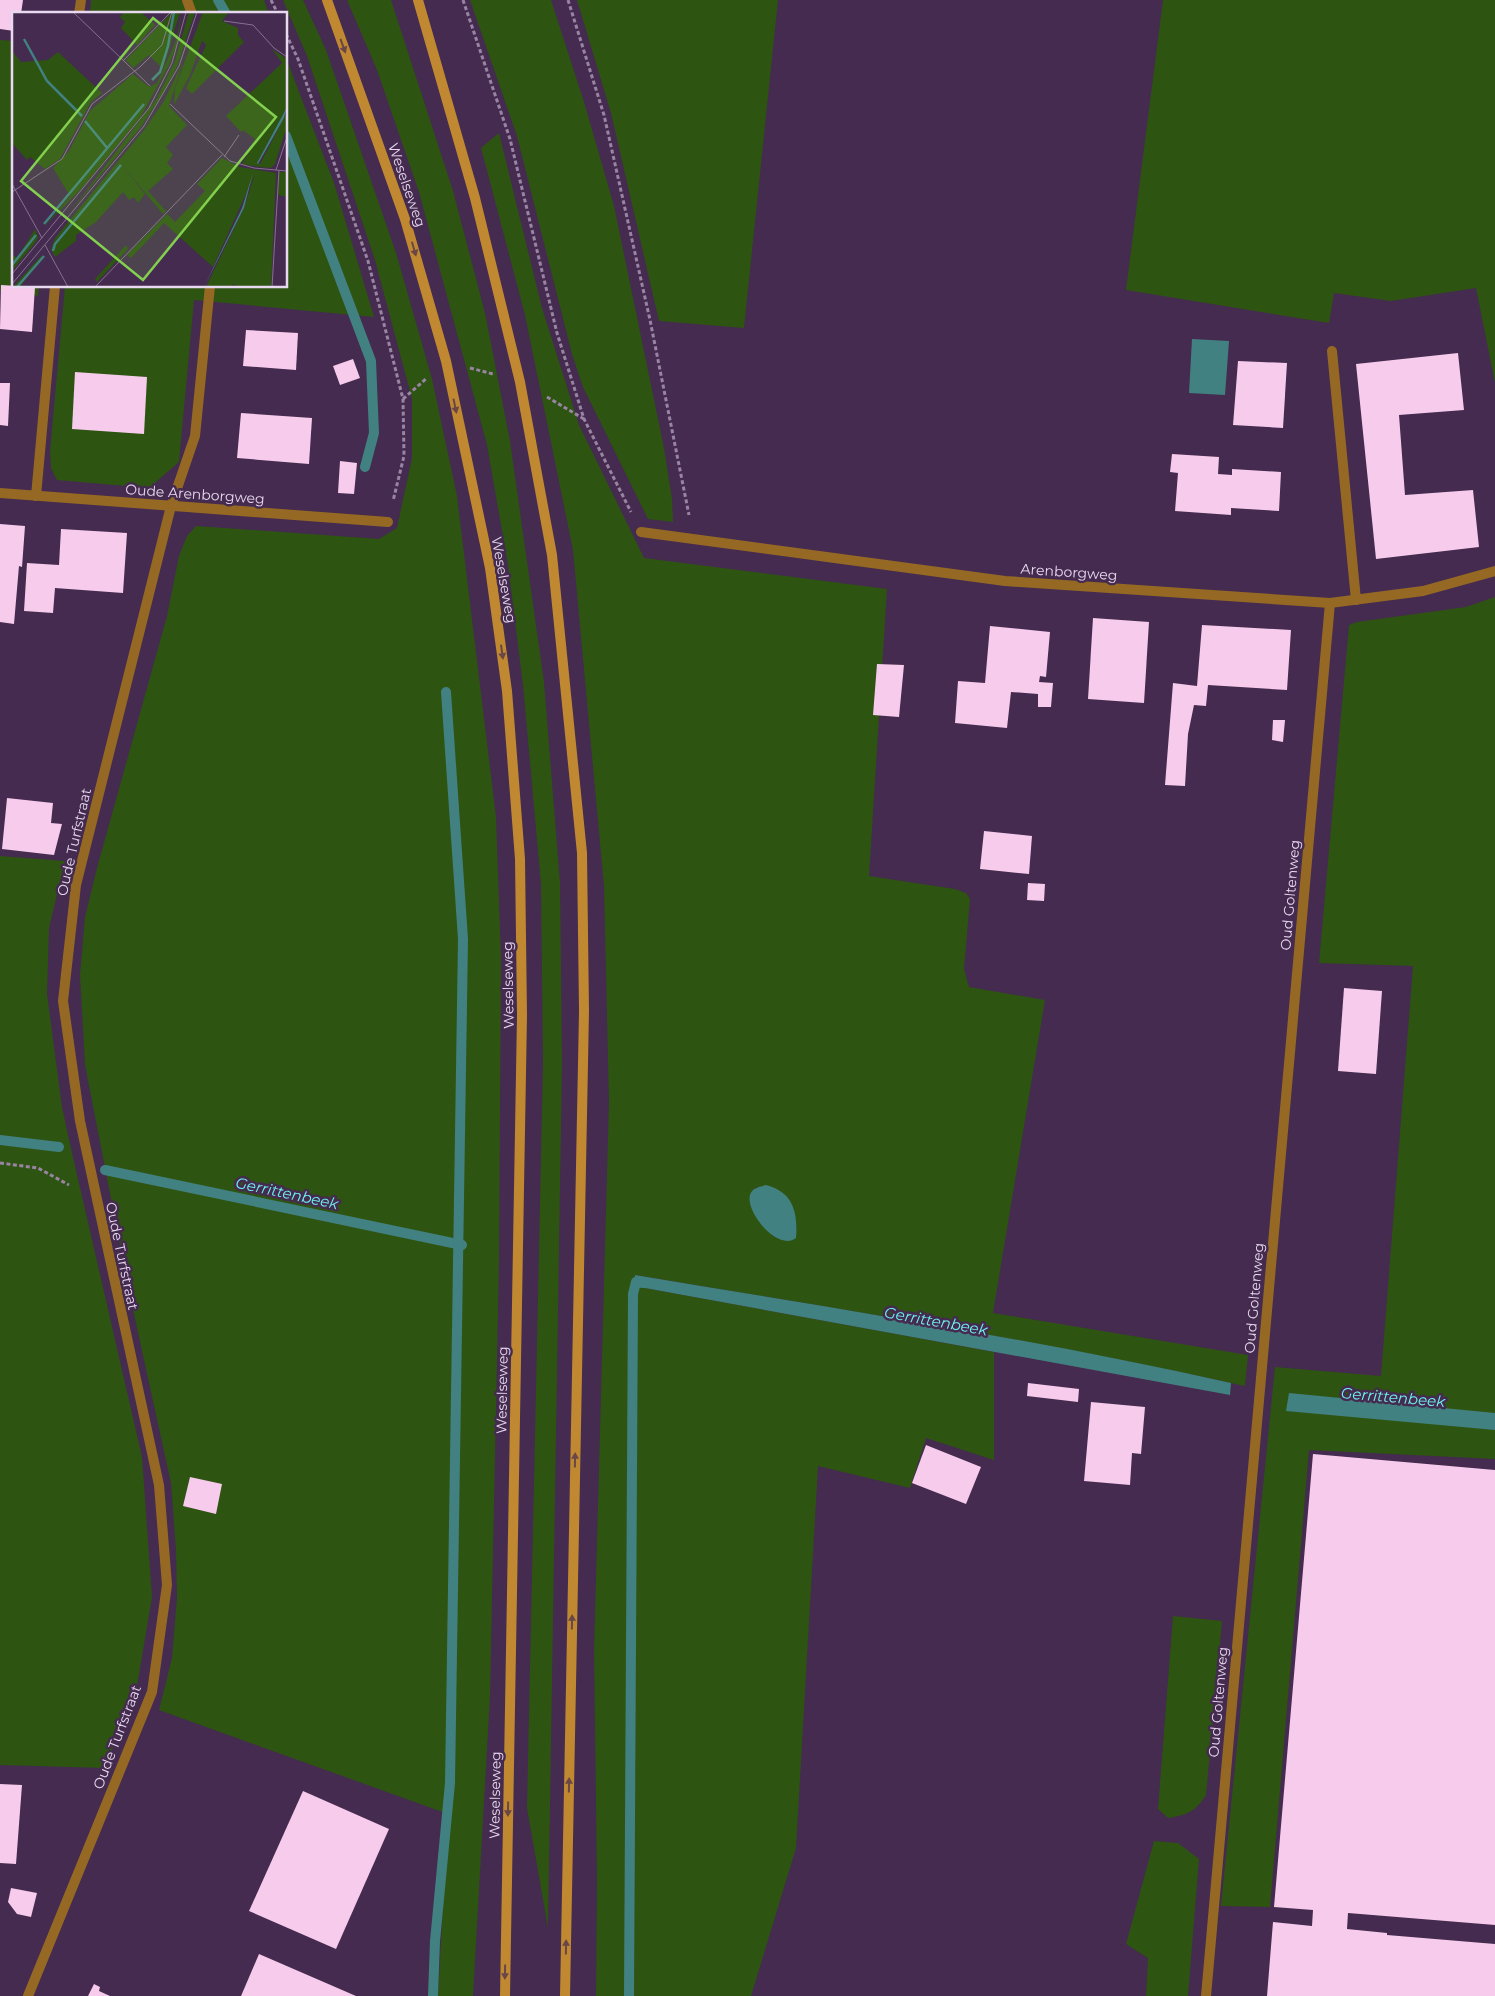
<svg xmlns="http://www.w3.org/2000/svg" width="1495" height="1996" viewBox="0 0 1495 1996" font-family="Montserrat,sans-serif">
	<rect width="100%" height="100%" fill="#442b4f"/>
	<!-- green -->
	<g fill="#2e5412" fill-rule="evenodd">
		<polygon points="91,0 264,0 269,14 90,14"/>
		<polygon points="283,0 303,0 326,50 396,253 432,379 457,496 496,817 501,959 499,1262 490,1696 473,1996 438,1996 448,1814 159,1710 172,1658 177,1598 176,1550 171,1483 130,1296 85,1065 80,975 85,917 97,868 167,616 179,556 187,536 196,526 379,539 397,528 412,458 412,399 375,260 307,56"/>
		<polygon points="347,0 391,0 453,191 485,313 510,441 544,682 560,883 562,1063 548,1928 527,1808 543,1063 541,884 523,685 508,565 487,445 419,192 377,70"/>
		<polygon points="470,0 551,0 584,102 614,206 664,448 672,499 673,522 648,519 583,387 572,354 517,136"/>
		<polygon points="577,0 778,0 744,328 659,321 611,113"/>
		<polygon points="1163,0 1495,0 1495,383 1476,288 1391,301 1334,293 1329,323 1126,290"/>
		<polygon points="0,40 14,41 14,286 39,286 38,296 0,291"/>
		<polygon points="286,58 334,183 374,317 194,300 179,462 149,488 57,480 51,468 50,451 65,286 286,286"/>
		<path d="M499 133 542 308 579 425 644 558 887 589 869 876 955 889 966 893 970 899 964 969 969 987 1045 1000 993 1313 1248 1355 1245 1386C1043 1341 839 1309 635 1275L634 1286 994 1352V1460L926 1438 910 1488 818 1466 796 1848 751 1996H596L597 1880 594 1651 609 1102 604 886 573 550 525 315 481 148ZM759 1187 775 1238 756 1216 755 1188Z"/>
		<polygon points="1495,597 1495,1459 1309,1450 1270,1907 1221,1906 1275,1367 1381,1376 1413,966 1319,963 1349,625 1357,622 1466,607"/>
		<polygon points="0,856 65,861 49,928 47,994 62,1107 72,1153 142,1457 152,1597 135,1698 104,1768 0,1765 0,1144 19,1146 0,1142"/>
		<path d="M1173 1616 1222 1621 1206 1795C1195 1812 1187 1815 1168 1818L1158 1809Z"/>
		<polygon points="1154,1841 1178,1843 1199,1859 1188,1996 1146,1996 1148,1958 1126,1944"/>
	</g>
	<!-- water -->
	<g fill="#428181">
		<polygon points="1192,339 1229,341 1225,395 1189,393"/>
		<path d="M766 1185C793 1192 798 1212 796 1238 778 1252 745 1212 750 1195 752 1188 760 1187 766 1185Z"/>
		<path d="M635 1275C834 1308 1034 1339 1231 1383L1230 1395 634 1286Z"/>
		<polygon points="1289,1393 1495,1413 1495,1430 1286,1411"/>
	</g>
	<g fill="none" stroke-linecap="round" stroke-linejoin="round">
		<!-- stream -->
		<g stroke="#428181" stroke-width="10">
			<polyline points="218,0 226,14"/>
			<polyline points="286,136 371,361 374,433 365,467"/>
			<polyline points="0,1140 59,1147"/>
			<polyline points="105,1170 462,1245"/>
			<polyline points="433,1996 435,1941 450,1783 463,939 446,692"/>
			<polyline points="629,1996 633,1294 636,1282 644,1283"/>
		</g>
	</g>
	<!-- building -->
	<g fill="#f7cbec">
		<polygon points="0,0 23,0 21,14 14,14 14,31 0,29"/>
		<polygon points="1,285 35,287 32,332 0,329"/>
		<polygon points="246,330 298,333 296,370 243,366"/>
		<polygon points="1458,353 1464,410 1399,415 1405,495 1473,490 1479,547 1376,559 1356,364"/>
		<polygon points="353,359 360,378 340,385 333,366"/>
		<polygon points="1238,361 1287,363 1283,428 1233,425"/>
		<polygon points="75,372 147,377 144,434 72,429"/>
		<polygon points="0,383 10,383 8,426 0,425"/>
		<polygon points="241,413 312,418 309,464 237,458"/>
		<polygon points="1172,454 1219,457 1218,474 1232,475 1232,469 1281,472 1279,511 1231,508 1231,515 1175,511 1178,473 1170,472"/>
		<polygon points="340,461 357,463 354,494 338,493"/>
		<polygon points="0,524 25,526 22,567 19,566 14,624 0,622"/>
		<polygon points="61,529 127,533 123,593 55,588 53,613 24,611 27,563 59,565"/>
		<polygon points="1093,618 1149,622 1144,703 1088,699"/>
		<polygon points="1202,625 1291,630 1287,690 1208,685 1206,706 1194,705 1188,734 1185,786 1165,785 1173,683 1197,686"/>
		<polygon points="990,626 1050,632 1046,677 1040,676 1039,682 1053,683 1051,707 1038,707 1038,694 1011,692 1007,728 955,723 958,681 985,683"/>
		<polygon points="877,664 904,665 899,717 873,715"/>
		<polygon points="1273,720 1285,720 1283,742 1272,740"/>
		<polygon points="7,798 53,803 51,823 62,824 54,855 2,849"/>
		<polygon points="984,831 1032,836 1029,874 980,869"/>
		<polygon points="1028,883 1045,884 1044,901 1027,900"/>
		<polygon points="1344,988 1382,991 1376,1074 1338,1071"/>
		<polygon points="1028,1383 1079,1389 1078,1402 1027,1396"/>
		<polygon points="1091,1402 1145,1407 1141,1454 1132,1453 1130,1485 1084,1481"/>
		<polygon points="926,1445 981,1467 966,1504 912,1483"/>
		<polygon points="1313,1454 1495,1470 1495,1925 1348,1913 1347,1929 1387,1933 1387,1935 1495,1944 1495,1996 1267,1996 1273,1922 1312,1926 1313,1910 1274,1907"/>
		<polygon points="190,1477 222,1484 216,1514 183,1506"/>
		<polygon points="0,1784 22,1785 16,1864 0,1863"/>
		<polygon points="303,1791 389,1829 336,1949 249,1911"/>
		<polygon points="11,1888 37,1893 31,1917 17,1914 8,1902"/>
		<polygon points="259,1954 356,1996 241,1996"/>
		<polygon points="94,1984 100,1987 99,1991 110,1996 88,1996"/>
	</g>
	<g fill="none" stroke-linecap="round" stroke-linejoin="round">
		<!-- path -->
		<g stroke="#9985a3" stroke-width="3" stroke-dasharray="4 2.5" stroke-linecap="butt">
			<polyline points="271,0 278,14"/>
			<polyline points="463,0 510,139 557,333 584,419 631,512"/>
			<polyline points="568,0 604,115 650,320 689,515"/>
			<polyline points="286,34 298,59 368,261 403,399 404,456 393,501"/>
			<polyline points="470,368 493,374"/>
			<polyline points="547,397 584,419"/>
			<polyline points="403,399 427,378"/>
			<polyline points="0,1163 38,1168 69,1185"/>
		</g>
		<!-- lane -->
		<g stroke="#956924" stroke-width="10">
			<polyline points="187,0 192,14"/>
			<polyline points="79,14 81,0"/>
			<polyline points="1332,351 1356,600"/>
			<polyline points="36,496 55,286"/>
			<polyline points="171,506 195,436 210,286"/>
		</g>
		<!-- street -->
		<g stroke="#956924" stroke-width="10">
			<polyline points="0,493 388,522"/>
			<polyline points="641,532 1005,581 1330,603 1423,591 1495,571"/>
			<polyline points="28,1996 152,1692 167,1585 159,1485 80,1121 63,1001 76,885 171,506"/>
			<polyline points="1206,1996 1330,603"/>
		</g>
		<!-- secondary -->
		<g stroke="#c08831" stroke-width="10">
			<polyline points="327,0 405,219 446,361 490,568 507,691 520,859 522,1015 505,1996"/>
			<polyline points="418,0 475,198 520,382 552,555 582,853 584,1011 565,1996"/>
		</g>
	</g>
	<!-- one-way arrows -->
	<defs><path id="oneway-solid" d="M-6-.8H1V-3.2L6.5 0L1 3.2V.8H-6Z" transform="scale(1.25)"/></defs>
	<g fill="#694746">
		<use href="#oneway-solid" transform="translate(343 46) rotate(70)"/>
		<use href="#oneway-solid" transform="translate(414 249) rotate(74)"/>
		<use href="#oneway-solid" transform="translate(455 406) rotate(78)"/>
		<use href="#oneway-solid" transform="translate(502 652) rotate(82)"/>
		<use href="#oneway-solid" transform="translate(575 1460) rotate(-89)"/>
		<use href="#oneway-solid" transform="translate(572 1622) rotate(-89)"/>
		<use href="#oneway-solid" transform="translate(569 1785) rotate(-89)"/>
		<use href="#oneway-solid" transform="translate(508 1809) rotate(91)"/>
		<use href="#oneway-solid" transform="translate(566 1947) rotate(-89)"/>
		<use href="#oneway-solid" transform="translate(505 1972) rotate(91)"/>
	</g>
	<g text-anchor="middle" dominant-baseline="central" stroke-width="5" stroke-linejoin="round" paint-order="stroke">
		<!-- street labels -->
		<g font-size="14" fill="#e8d9f0" stroke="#442b4f">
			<text transform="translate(407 185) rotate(71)">Weselseweg</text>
			<text transform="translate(195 494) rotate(4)">Oude Arenborgweg</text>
			<text transform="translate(1069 572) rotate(4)">Arenborgweg</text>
			<text transform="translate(504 580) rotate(80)">Weselseweg</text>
			<text transform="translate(74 842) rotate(-77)">Oude Turfstraat</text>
			<text transform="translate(1290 895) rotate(-85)">Oud Goltenweg</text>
			<text transform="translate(508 985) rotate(-91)">Weselseweg</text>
			<text transform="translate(122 1256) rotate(78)">Oude Turfstraat</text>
			<text transform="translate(1254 1298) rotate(-85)">Oud Goltenweg</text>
			<text transform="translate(502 1390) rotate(-89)">Weselseweg</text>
			<text transform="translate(1218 1702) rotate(-85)">Oud Goltenweg</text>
			<text transform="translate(117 1737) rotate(-69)">Oude Turfstraat</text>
			<text transform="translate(495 1795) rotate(-89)">Weselseweg</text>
		</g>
		<!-- water labels -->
		<g font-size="15" font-style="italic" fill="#6ef2f1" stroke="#442b4f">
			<text transform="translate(287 1193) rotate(12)">Gerrittenbeek</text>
			<text transform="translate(936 1321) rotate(10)">Gerrittenbeek</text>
			<text transform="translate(1393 1397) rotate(5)">Gerrittenbeek</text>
		</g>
	</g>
	<!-- overview -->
	<g transform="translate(12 12)">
		<rect width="275" height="275" fill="#442b4f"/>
		<path d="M112 0H129L143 13 125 33 109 16 113 10 108 5ZM160 0H168L151 57 137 43 121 56 114 48ZM170 0 165 32 157 53 128 106 69 177 32 215 58 184 41 156 57 139 78 99 121 62 137 75 145 71 163 31ZM177 0H183L166 52 154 76 129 115 58 200 145 86 163 49ZM191 0H217L210 9 226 16V23L232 30 180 82 174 76 194 33 190 29 178 63 162 93 163 76ZM260 37 275 47V95L245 151 248 152 275 100V114L263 152 259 156 247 155 230 152 243 127 231 118 229 120 214 104 270 51ZM0 39 9 50 36 48 46 40 90 81 79 90 48 147 33 157 18 145 15 148 0 131ZM171 50 157 94 175 113 154 135 161 143 155 151 161 157 136 179 154 199 151 202 109 152 133 182 126 191 122 185 117 188 111 180 84 210 64 223V229L43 245 39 237 43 226 132 118 152 89ZM210 146 228 155 264 161 259 275H226L221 272 219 275H194L232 196 243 162 201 255 152 211 119 246 115 243 155 202 163 210 193 179 185 172ZM267 160H275V185L266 183ZM23 217 26 225 23 231 0 259V242L5 246ZM114 233 116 237 85 270 83 267ZM31 243 8 275H1L27 246Z" fill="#2e5412"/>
		<path d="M275 95 272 106 246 152 245 151ZM241 161 232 196 192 275 230 196Z" fill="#428181"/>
		<path fill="none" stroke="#428181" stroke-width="2.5" d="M12 27 35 69 70 104M140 68 148 60 156 34 162 0M73 109 96 137M32 212 132 92M41 239 43 232 109 153M0 253 24 223M5 275 32 244"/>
		<path fill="none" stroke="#86718f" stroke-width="1" d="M61 0 138 74M212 9 241 13 262 36 275 45M111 49 159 0M158 92 218 149 242 156 275 159M212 145 227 123M264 158 275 125M0 172 30 226M0 180 50 147 80 92 128 55 150 33 160 0M33 233 56 275M0 262 137 96 160 51 174 0M0 272 132 114 167 54 185 0M83 275 210 143M260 275 267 158"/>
		<path fill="#83d04f" fill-opacity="0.15" stroke="#83d04f" stroke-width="2.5" d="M141 6 264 105 131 268 9 169Z"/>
		<rect width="275" height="275" fill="none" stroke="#e8d9f0" stroke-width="2.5"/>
	</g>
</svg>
